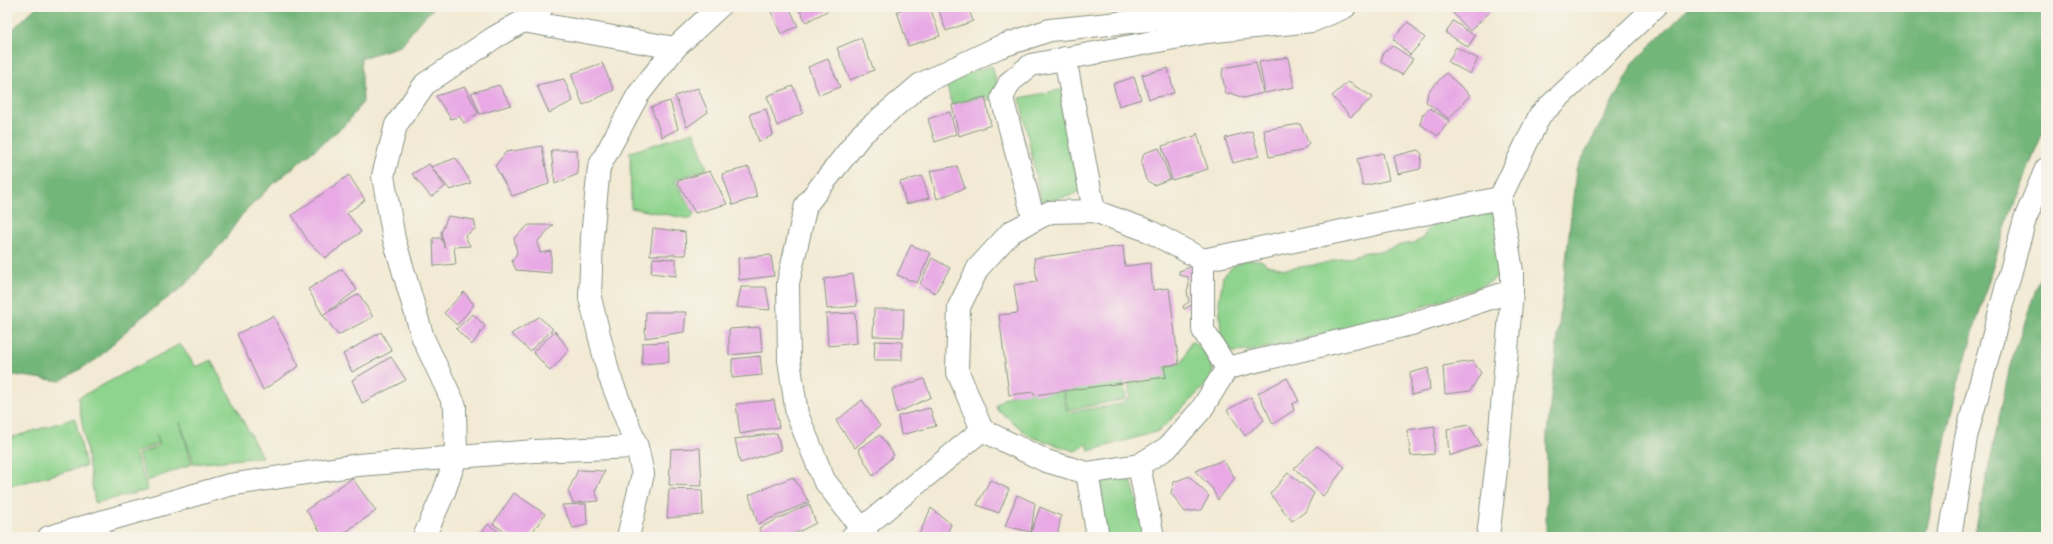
<svg xmlns="http://www.w3.org/2000/svg" width="2053" height="544" viewBox="0 0 2053 544" font-family="Caveat,sans-serif">
	<rect width="100%" height="100%" fill="#f7f3e8"/>
	<filter id="ink" filterUnits="userSpaceOnUse"><feTurbulence type="fractalNoise" baseFrequency=".025" numOctaves="2"/><feDisplacementMap in="SourceGraphic" scale="8" xChannelSelector="R" yChannelSelector="G"/><feConvolveMatrix kernelMatrix="1 2 1 2 8 2 1 2 1" color-interpolation-filters="sRGB"/></filter>
	<filter id="wash" filterUnits="userSpaceOnUse"><feTurbulence type="fractalNoise" baseFrequency=".012" numOctaves="4" result="noise"/><feDisplacementMap in="SourceGraphic" scale="16" xChannelSelector="R" yChannelSelector="G"/><feGaussianBlur stdDeviation="0.9" result="paint"/><feColorMatrix in="noise" values="0 0 0 0 0 0 0 0 0 0 0 0 0 0 0 0 0 1.4 0 .05"/><feComposite in="paint" operator="in"/></filter>
	<g filter="url(#wash)">
		<rect width="100%" height="100%" fill="#f2ead4"/>
		<!-- green -->
		<g fill="#8fd48e" stroke="#578861">
			<polygon points="992,66 1001,97 987,100 986,96 952,105 945,79"/>
			<polygon points="1069,88 1084,188 1070,196 1041,202 1020,98"/>
			<polygon points="694,132 707,169 675,180 694,214 691,219 631,208 630,152"/>
			<polygon points="1488,212 1496,215 1501,274 1490,282 1474,289 1375,323 1253,351 1232,352 1221,334 1219,302 1223,276 1233,266 1245,260 1261,260 1267,265 1285,269 1321,264 1367,252 1383,251 1401,245 1413,243 1422,239 1429,228 1441,221 1458,216"/>
			<path d="M1191 341C1206 348 1211 361 1214 377L1159 431 1089 451 1087 443 1082 448 1075 451 1031 437 997 409 996 405C1011 389 1041 389 1062 386L1066 408 1068 412 1121 404 1131 397 1129 395V375L1179 364 1183 361Z"/>
			<polygon points="180,344 196,367 211,360 262,457 194,464 180,422 192,464 147,481 138,454 160,445 156,434 159,443 135,453 148,490 95,503 78,398"/>
			<polygon points="1122,376 1126,399 1068,410 1063,387"/>
			<polygon points="75,418 86,466 7,487 7,439"/>
			<polygon points="1124,478 1132,483 1147,537 1106,537 1102,512 1101,480"/>
		</g>
		<!-- forest -->
		<g fill="#73b679" stroke="#497a56">
			<polygon points="36,7 435,7 418,23 401,46 361,58 363,102 346,124 272,185 241,216 224,241 184,286 138,320 97,359 60,381 7,374 7,35"/>
			<polygon points="1689,7 2046,7 2046,124 2003,233 1956,390 1925,537 1546,537 1547,434 1576,170 1633,63"/>
			<polygon points="2046,259 2046,537 1974,537 2010,366"/>
		</g>
		<g id="blocks">
			<!-- building -->
			<g fill="#e8a9e5">
				<polygon points="769,7 789,7 798,26 781,34"/>
				<polygon points="798,7 828,7 829,10 806,22"/>
				<polygon points="909,7 930,7 940,36 908,46 897,11"/>
				<polygon points="938,7 968,7 973,21 946,31"/>
				<polygon points="1453,7 1489,7 1492,10 1470,31 1450,10"/>
				<polygon points="1453,21 1475,36 1468,47 1446,33"/>
				<polygon points="1408,22 1425,38 1410,55 1393,39"/>
				<polygon points="861,38 874,70 850,80 837,48"/>
				<polygon points="1393,46 1413,59 1402,75 1381,62 1383,53"/>
				<polygon points="1456,47 1478,59 1470,74 1448,62"/>
				<polygon points="1288,57 1294,87 1265,93 1259,62"/>
				<polygon points="828,59 840,87 819,95 808,67"/>
				<polygon points="1256,62 1263,93 1243,98 1231,93 1226,94 1222,74 1223,68"/>
				<polygon points="602,63 614,90 583,105 571,74"/>
				<polygon points="1168,68 1174,93 1149,99 1142,75"/>
				<polygon points="1446,73 1470,95 1449,119 1426,102 1428,92"/>
				<polygon points="1134,77 1141,99 1119,106 1113,84"/>
				<polygon points="564,79 573,101 549,113 537,85"/>
				<polygon points="1348,82 1373,97 1351,117 1332,96"/>
				<polygon points="499,85 511,105 480,114 471,93"/>
				<polygon points="793,86 803,113 777,126 767,96"/>
				<polygon points="465,87 478,113 464,123 459,116 451,119 436,96"/>
				<polygon points="698,88 708,112 687,127 675,96"/>
				<polygon points="985,97 991,125 959,136 952,105"/>
				<polygon points="670,101 678,129 662,137 651,107"/>
				<polygon points="1430,108 1449,121 1438,136 1420,124 1423,114"/>
				<polygon points="766,109 773,135 759,142 750,114"/>
				<polygon points="950,112 956,134 935,142 928,119"/>
				<polygon points="1300,124 1309,144 1301,151 1269,157 1264,130"/>
				<polygon points="1252,131 1259,156 1233,163 1225,138"/>
				<polygon points="1197,133 1208,169 1172,180 1162,146 1195,136"/>
				<polygon points="542,146 549,184 512,196 495,166 506,152"/>
				<polygon points="1159,148 1170,179 1154,185 1146,180 1141,163 1144,153"/>
				<polygon points="551,150 577,150 578,174 555,184"/>
				<polygon points="1418,150 1422,154 1420,169 1398,174 1394,156"/>
				<polygon points="1383,153 1389,180 1363,186 1357,159"/>
				<polygon points="456,158 471,183 450,190 431,167"/>
				<polygon points="429,164 445,187 431,197 412,174"/>
				<polygon points="957,166 965,188 937,199 930,171"/>
				<polygon points="749,167 757,197 733,205 722,174"/>
				<polygon points="710,171 727,204 695,213 677,181"/>
				<polygon points="349,175 365,200 347,213 361,232 325,258 308,241 292,215"/>
				<polygon points="922,176 929,198 906,204 900,182"/>
				<polygon points="448,216 474,220 476,228 465,236 470,246 454,247 456,264 434,266 433,238 441,238 445,248 441,233"/>
				<polygon points="529,225 553,225 537,242 540,253 551,251 551,273 516,270 512,261 517,253 514,238"/>
				<polygon points="653,228 685,232 686,255 650,255"/>
				<polygon points="911,245 931,253 917,283 897,275"/>
				<polygon points="1123,246 1125,266 1150,263 1153,290 1169,288 1179,364 1164,366 1166,377 1034,395 1034,392 1009,395 999,315 1018,313 1014,285 1037,282 1034,258"/>
				<polygon points="771,255 774,276 739,280 738,258"/>
				<polygon points="653,258 676,259 676,276 651,273"/>
				<polygon points="932,258 950,268 935,293 920,284"/>
				<polygon points="1193,266 1193,304 1184,309 1183,306 1189,302 1187,291 1189,285 1188,277 1179,275 1179,271"/>
				<polygon points="342,269 357,290 323,315 308,289"/>
				<polygon points="853,274 857,306 827,309 824,279"/>
				<polygon points="741,287 766,287 770,310 737,307"/>
				<polygon points="464,292 474,305 457,325 444,313"/>
				<polygon points="359,294 373,317 338,335 323,315"/>
				<polygon points="874,309 904,309 903,337 873,336"/>
				<polygon points="646,312 686,312 684,332 645,338"/>
				<polygon points="855,313 857,343 828,346 826,314"/>
				<polygon points="473,314 485,326 472,345 456,329"/>
				<polygon points="273,316 299,366 263,390 237,334"/>
				<polygon points="539,317 553,329 530,351 511,334"/>
				<polygon points="760,327 762,352 729,355 729,329"/>
				<polygon points="555,331 569,350 550,371 533,352"/>
				<polygon points="381,332 392,351 352,372 343,354"/>
				<polygon points="875,341 902,342 902,360 874,360"/>
				<polygon points="668,342 669,362 642,364 642,343"/>
				<polygon points="760,356 762,375 732,378 732,359"/>
				<polygon points="391,357 406,380 362,403 352,380"/>
				<polygon points="1473,361 1481,373 1470,391 1445,394 1443,366"/>
				<polygon points="1428,368 1430,390 1412,395 1410,373"/>
				<polygon points="1287,378 1299,401 1292,404 1294,410 1273,424 1258,393"/>
				<polygon points="924,379 931,397 897,413 892,389"/>
				<polygon points="1251,397 1264,420 1245,436 1227,410"/>
				<polygon points="774,400 779,427 740,434 736,404"/>
				<polygon points="862,400 880,426 855,448 836,421"/>
				<polygon points="930,408 936,426 901,435 898,416"/>
				<polygon points="1469,425 1481,445 1449,456 1447,429"/>
				<polygon points="1435,426 1434,454 1411,456 1407,430"/>
				<polygon points="777,433 781,450 740,463 735,439"/>
				<polygon points="880,435 894,455 873,476 858,449"/>
				<polygon points="1317,446 1345,467 1323,496 1294,468"/>
				<polygon points="700,448 702,486 669,485 671,449"/>
				<polygon points="1223,460 1235,478 1218,500 1212,488 1195,471"/>
				<polygon points="578,470 605,471 595,491 599,501 573,503 568,491"/>
				<polygon points="1288,473 1314,493 1305,512 1292,521 1270,494"/>
				<polygon points="1189,476 1209,496 1201,510 1185,512 1171,493 1174,482"/>
				<polygon points="793,477 809,502 758,524 749,495"/>
				<polygon points="352,478 376,511 338,537 324,537 306,510"/>
				<polygon points="990,480 1009,489 999,513 977,505"/>
				<polygon points="669,489 702,490 703,515 667,518"/>
				<polygon points="514,493 545,514 529,537 513,537 493,524"/>
				<polygon points="1017,495 1035,503 1031,532 1005,526"/>
				<polygon points="586,504 587,525 573,528 562,505"/>
				<polygon points="809,504 816,523 788,537 762,537 759,528"/>
				<polygon points="1040,507 1061,516 1057,537 1045,537 1031,532"/>
				<polygon points="931,508 951,524 946,537 918,537"/>
				<polygon points="488,524 505,537 478,537"/>
			</g>
		</g>
	</g>
	<g filter="url(#ink)">
		<use href="#blocks" fill-opacity="0" stroke="#889484" stroke-width="1"/>
		<g fill="none" stroke-linecap="round" stroke-linejoin="round">
			<!-- minor casing -->
			<g stroke="#889484" stroke-width="24">
				<g id="minor">
					<polyline points="523,21 675,48"/>
					<polyline points="1065,58 1094,211"/>
					<polygon points="1094,211 1149,231 1203,260 1203,330 1227,368 1201,410 1167,448 1139,465 1087,473 1046,461 982,430 957,370 959,307 978,268 1011,232 1050,212"/>
					<polyline points="1034,220 1002,98 1010,82 1031,65 1206,32 1312,21 1345,7"/>
					<polyline points="1203,260 1500,198"/>
					<polyline points="1227,368 1411,324 1512,291"/>
					<polyline points="1139,465 1153,537"/>
					<polyline points="1087,473 1098,537"/>
					<polyline points="49,537 229,485 358,465 534,451 637,447"/>
					<polyline points="424,537 444,492 456,457 455,406 423,338 394,239 383,176 396,125 425,84 495,37 536,14 542,7"/>
					<polyline points="628,537 643,474 637,447 609,375 590,298 592,237 599,167 638,95 675,48 719,7"/>
					<polyline points="852,537 982,430"/>
					<polyline points="868,537 824,480 797,414 789,360 788,283 806,205 862,134 921,84 999,47 1050,30 1278,7"/>
					<polyline points="1488,537 1498,453 1512,291 1512,271 1500,198 1540,115 1655,7"/>
					<polyline points="1950,537 1966,437 2025,219 2046,169"/>
				</g>
			</g>
			<!-- minor -->
			<use href="#minor" stroke="#fff" stroke-width="22"/>
		</g>
	</g>
	<!-- margin -->
	<rect width="2053" height="544" fill="none" stroke="#f7f3e8" stroke-width="24"/>
</svg>
